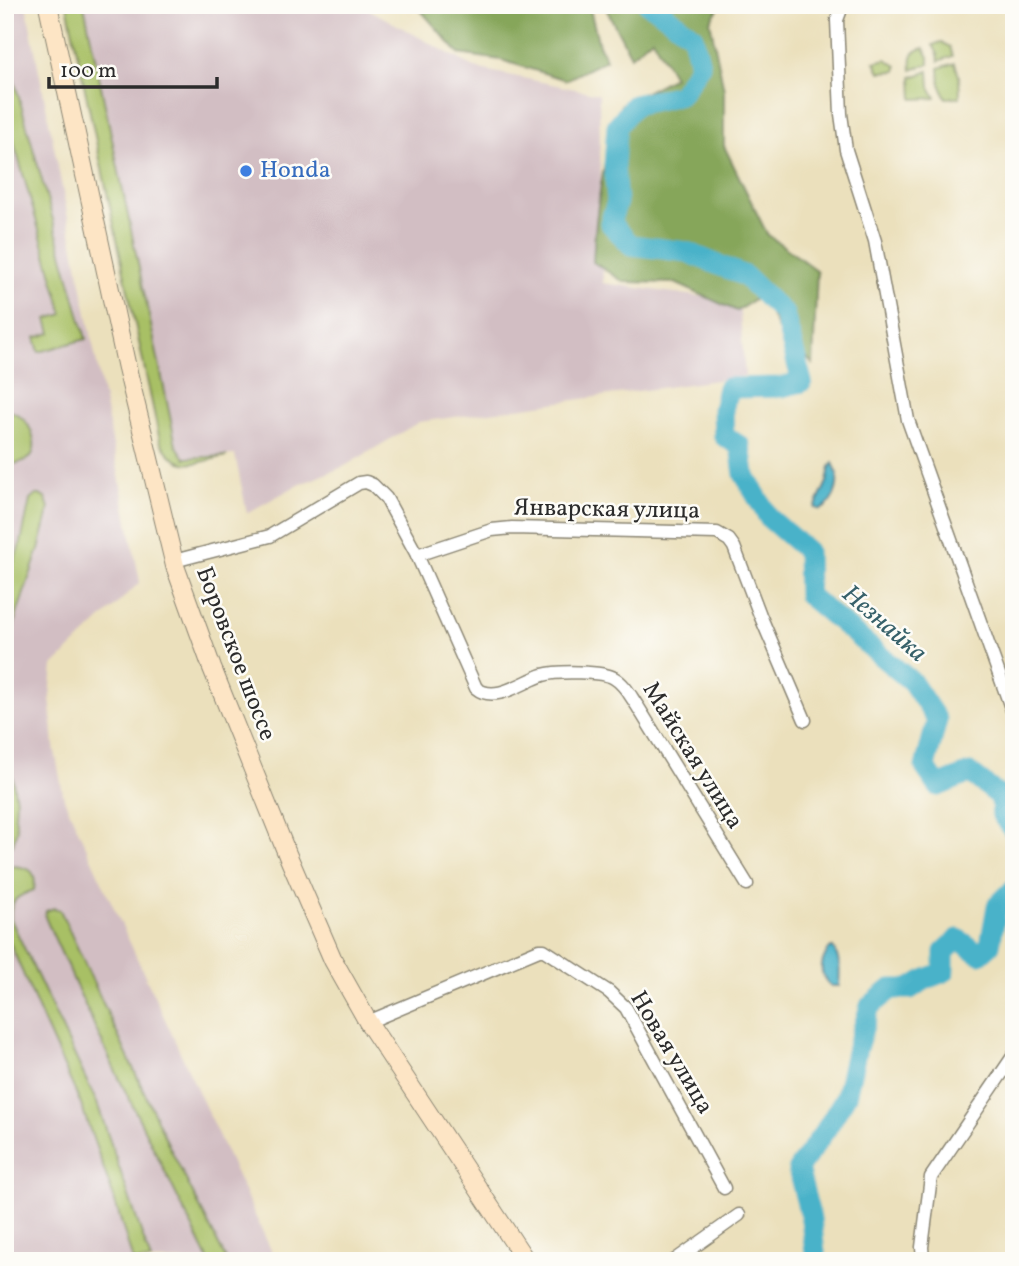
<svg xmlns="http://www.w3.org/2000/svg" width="1019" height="1266" viewBox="0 0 1019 1266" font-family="Vollkorn,serif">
	<rect width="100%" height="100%" fill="#fdfcf7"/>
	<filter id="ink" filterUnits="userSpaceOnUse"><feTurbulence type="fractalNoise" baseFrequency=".0143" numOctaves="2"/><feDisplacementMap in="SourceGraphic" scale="14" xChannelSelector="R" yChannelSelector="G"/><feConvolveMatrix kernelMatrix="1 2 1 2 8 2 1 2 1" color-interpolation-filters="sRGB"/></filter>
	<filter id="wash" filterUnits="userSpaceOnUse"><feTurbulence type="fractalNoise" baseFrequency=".00686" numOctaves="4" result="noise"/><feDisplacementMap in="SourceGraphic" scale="28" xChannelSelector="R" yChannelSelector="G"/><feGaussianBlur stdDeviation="1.57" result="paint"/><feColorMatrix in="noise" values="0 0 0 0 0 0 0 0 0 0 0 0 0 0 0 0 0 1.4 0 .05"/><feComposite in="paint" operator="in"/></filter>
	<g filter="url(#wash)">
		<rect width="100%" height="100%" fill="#ebe0bc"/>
		<!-- industrial -->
		<g fill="#d2bec3">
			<polygon points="5,5 26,5 140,582 53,666 50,696 54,746 64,799 276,1261 5,1261"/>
			<polygon points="84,5 361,5 475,68 599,94 603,283 739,302 745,376 419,422 345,466 294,487 247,513 235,455 185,458 176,445"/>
		</g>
		<!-- green -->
		<g fill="#a8c065" stroke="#6a7648" stroke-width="2">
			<path d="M67 5H84L176 445 185 458 227 456C194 462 180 475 160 441Z"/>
			<polygon points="941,42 950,47 953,56 939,61 938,54 933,45"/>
			<polygon points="5,47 86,339 39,352 35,338 51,333 47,319 63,314 5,111"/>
			<path d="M924 48 929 57V64L912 70C911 57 910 52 924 48Z"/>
			<polygon points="886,59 897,66 897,71 880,72 875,62"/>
			<polygon points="955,63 959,76 960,97 946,98 940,84 939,68"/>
			<polygon points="929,71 930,87 936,98 913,99 912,77"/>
			<path d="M5 410C11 411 16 412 21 417 31 425 41 449 28 459 22 463 12 464 5 466Z"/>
			<polygon points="36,495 40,495 46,499 49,508 47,518 39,549 17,614 8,650 6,673 5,728 16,801 15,816 17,829 13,844 5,851 5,587 21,542 30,500"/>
			<path d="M14 866C31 868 37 871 34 890 17 896 9 900 11 920L97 1103 151 1261H133L112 1192 80 1102 43 1020 9 941 5 938V867Z"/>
			<polygon points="54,908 60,910 170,1148 227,1261 209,1261 111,1062 48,924 45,917 46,911"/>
		</g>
		<!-- forest -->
		<g fill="#86a65a" stroke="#586842" stroke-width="2">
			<polygon points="416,5 589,5 599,45 606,60 566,80 501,60 459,54"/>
			<path d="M604 5H721L710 21 724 90V146L767 234 817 271 813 364 781 335 761 295 737 311 675 283 624 282 593 262C596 206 603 157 621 105L674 77 652 38 631 56Z"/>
		</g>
		<!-- water -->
		<g fill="#4ab2c9" stroke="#3a6e7a" stroke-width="2">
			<path d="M833 463C842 479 837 500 821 510L815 508 827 482 830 467Z"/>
			<path d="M833 948C841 959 840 973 839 986H831C818 975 820 962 829 949Z"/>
		</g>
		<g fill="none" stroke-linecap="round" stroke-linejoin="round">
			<!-- river -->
			<g stroke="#4ab2c9" stroke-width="21">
				<polyline points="649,5 656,8 693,36 700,65 680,95 634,105 617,126 614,166 617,202 610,223 631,245 687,252 745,276 784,314 802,382 781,387 728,388 723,410 724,436 740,446 744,474 769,518 807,551 808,595 912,682 937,720 925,767 938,786 970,773 1001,797 1002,815 1014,831"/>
				<polyline points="816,1261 811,1219 798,1169 827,1128 846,1096 857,1048 870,1006 891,989 910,989 926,979 944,972 944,952 958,939 980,954 990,945 997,906 1014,889"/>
			</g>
		</g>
	</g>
	<g filter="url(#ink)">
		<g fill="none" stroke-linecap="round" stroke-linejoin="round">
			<!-- street casing -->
			<g stroke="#8b8674" stroke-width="15">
				<g id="street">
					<polyline points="840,12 837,20 841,114 846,150 875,241 908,420 1014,716"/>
					<polyline points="417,555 492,530 512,528 717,533 729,540 734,547 760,615 805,720"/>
					<path d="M174 561 270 536 359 483 366 482 373 485 386 498 417 555 476 688C495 704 524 681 543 675 556 671 603 671 614 678 625 684 631 697 638 707L747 884"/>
					<polyline points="368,1022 539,950 544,950 609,992 626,1008 724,1188"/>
					<polyline points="674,1261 739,1215"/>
					<polyline points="923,1261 922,1247 931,1177 1014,1055"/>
				</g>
			</g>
			<!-- secondary casing -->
			<g stroke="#8b8674" stroke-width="20">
				<polyline id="secondary" points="48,5 127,368 175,566 212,668 288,856 333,960 368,1022 526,1261"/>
			</g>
			<!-- street -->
			<use href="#street" stroke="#fff" stroke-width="12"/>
			<!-- secondary -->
			<use href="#secondary" stroke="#fde5c5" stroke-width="18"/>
		</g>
	</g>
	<!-- markers -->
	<circle fill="#3f7fe0" stroke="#fdfcf7" stroke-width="2.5" cx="246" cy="171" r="7"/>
	<g text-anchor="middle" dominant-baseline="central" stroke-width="5" stroke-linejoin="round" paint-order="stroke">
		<!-- shop labels -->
		<g font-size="24" fill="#366cbe" stroke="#fdfcf7" text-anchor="start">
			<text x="260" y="171">Honda</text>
		</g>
		<!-- street labels -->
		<g font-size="24" fill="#2b2b2b" stroke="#fdfcf7">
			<text transform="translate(607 510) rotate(1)">Январская улица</text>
			<text transform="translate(235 654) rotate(69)">Боровское шоссе</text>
			<text transform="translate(692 756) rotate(58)">Майская улица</text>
			<text transform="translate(671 1053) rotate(59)">Новая улица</text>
		</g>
		<!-- water labels -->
		<g font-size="26" font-style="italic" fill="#37616a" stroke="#fdfcf7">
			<text transform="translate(884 624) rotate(41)">Незнайка</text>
		</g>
	</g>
	<!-- margin -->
	<rect width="1019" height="1266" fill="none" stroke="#fdfcf7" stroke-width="28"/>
	<!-- scale -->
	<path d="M49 77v10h168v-10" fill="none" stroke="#2b2b2b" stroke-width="3.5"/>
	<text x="60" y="77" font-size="21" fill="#2b2b2b" stroke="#fdfcf7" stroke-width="5" paint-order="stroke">100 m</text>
</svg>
